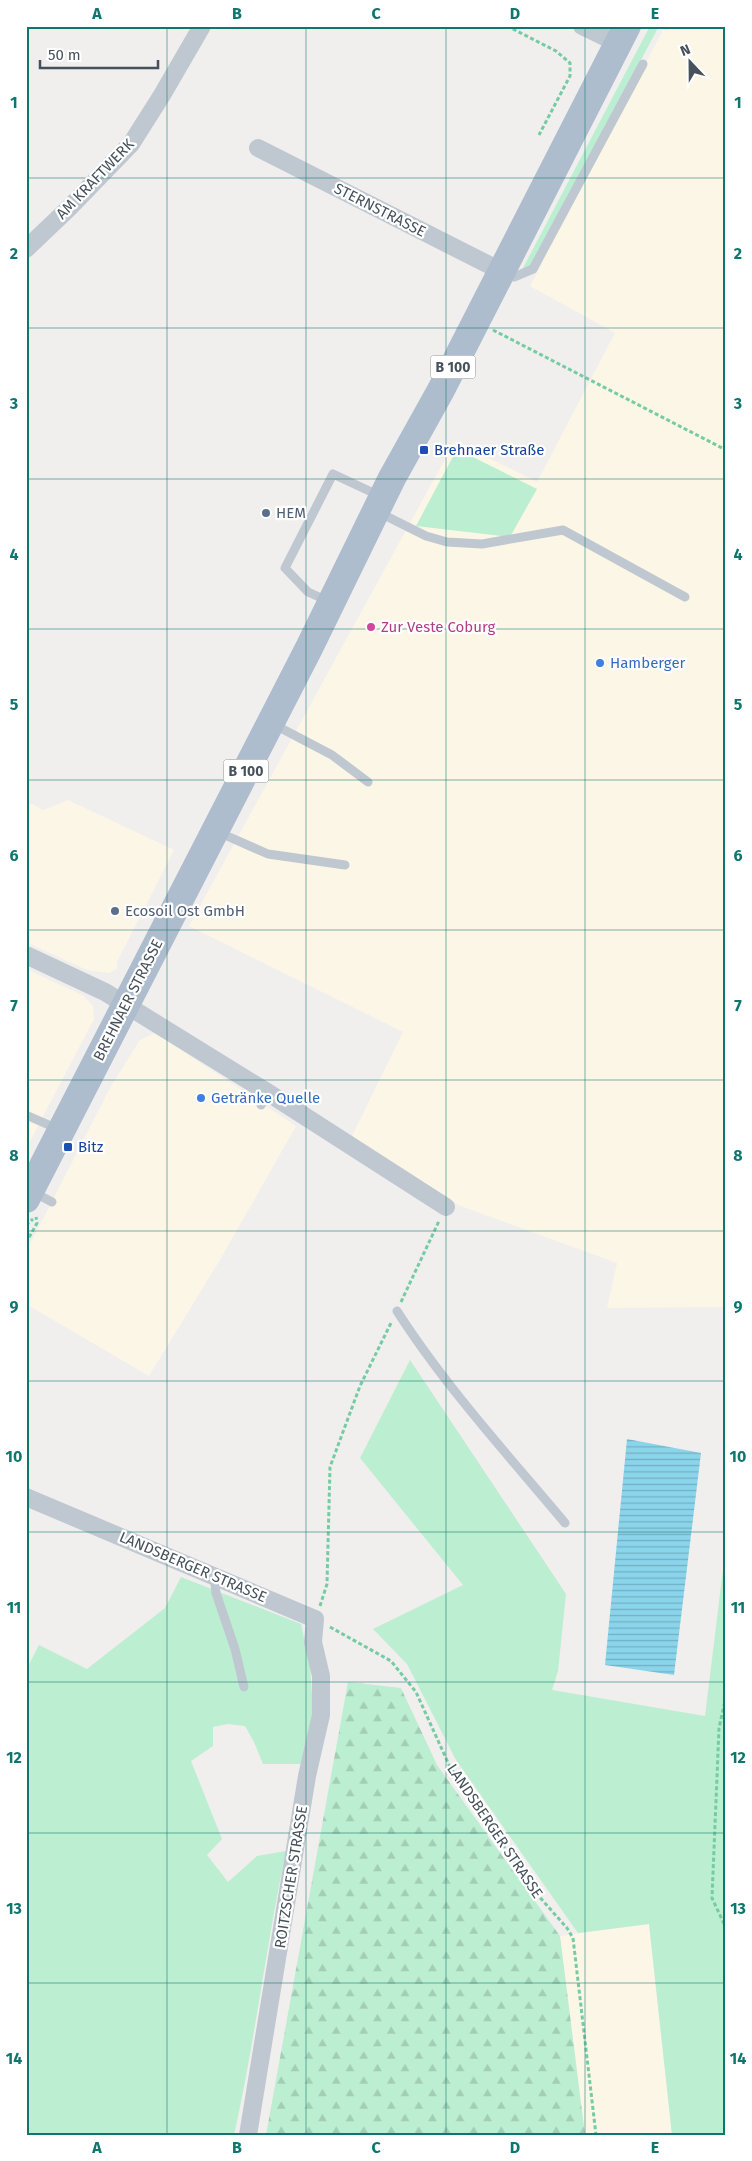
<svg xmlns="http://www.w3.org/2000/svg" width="752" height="2161" viewBox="0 0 752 2161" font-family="'Fira Sans',sans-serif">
	<defs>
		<pattern id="forest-firs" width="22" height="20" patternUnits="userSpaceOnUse" patternTransform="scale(1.25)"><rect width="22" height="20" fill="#bceed1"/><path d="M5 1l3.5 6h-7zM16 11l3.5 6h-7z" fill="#a3ceb6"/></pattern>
		<pattern id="water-rules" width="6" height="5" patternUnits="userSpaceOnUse" patternTransform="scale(1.25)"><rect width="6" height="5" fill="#8ad5eb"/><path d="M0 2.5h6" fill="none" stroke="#73afc1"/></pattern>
	</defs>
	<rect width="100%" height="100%" fill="#f1eeee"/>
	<!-- commercial -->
	<g fill="#fcf6e7">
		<polygon points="665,26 726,26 726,1307 607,1308 617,1263 458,1205 351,1138 403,1032 189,926 455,441 537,482 615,333 530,286"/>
		<polygon points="68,800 174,850 117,962 117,969 109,973 87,970 26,942 26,801 43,810"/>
		<polygon points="26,969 84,996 93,1006 94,1019 26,1149"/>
		<polygon points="155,1033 296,1126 221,1258 149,1376 26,1304 26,1252 111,1086 140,1040"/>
		<polygon points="649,1924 672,2135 585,2135 560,1936"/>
	</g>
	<!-- green -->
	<g fill="#bceed1">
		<polygon points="650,26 659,26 533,263 528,268 522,270"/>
		<polygon points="457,449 537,489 510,537 416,526"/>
		<polygon points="410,1360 566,1594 558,1671 552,1690 705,1716 726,1545 726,2135 672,2135 649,1924 578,1933 456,1760 407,1664 373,1629 463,1585 360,1458"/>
		<path d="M181 1577 301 1624 310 1665 313 1709 304 1764H263L254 1742 245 1726 228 1724 213 1727V1746L191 1761 222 1839 207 1855 228 1882 257 1856 286 1851C266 1946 255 2041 234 2135H26V1670L39 1645 87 1669 165 1608Z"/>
	</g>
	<!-- forest -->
	<polygon fill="url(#forest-firs)" points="348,1682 401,1688 437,1765 560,1936 585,2135 266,2135"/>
	<!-- water -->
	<polygon fill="url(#water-rules)" points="627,1439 701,1453 674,1675 605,1665"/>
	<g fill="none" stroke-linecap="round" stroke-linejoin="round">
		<!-- path -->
		<g stroke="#75cca3" stroke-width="3" stroke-dasharray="4 2.5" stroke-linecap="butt">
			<polyline points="507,26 556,51 570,63 570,76 539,135"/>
			<polyline points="493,330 726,450"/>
			<polyline points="26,1225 33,1219"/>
			<polyline points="26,1243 37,1223 36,1217"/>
			<polyline points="401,1302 439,1221"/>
			<polyline points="320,1606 327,1584 330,1467 360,1386 391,1323"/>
			<polyline points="330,1627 391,1661 416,1692 450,1767 536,1893 567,1928 573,1938 596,2135"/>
			<polyline points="726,1696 719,1728 712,1898 726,1928"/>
		</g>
		<!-- service -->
		<g stroke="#bfc8d0" stroke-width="9">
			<polyline points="504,273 514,277 533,269 643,64"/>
			<polyline points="378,512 426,536 447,542 482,544 563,530 685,597"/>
			<polyline points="328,601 308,592 285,568 333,474 380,496"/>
			<polyline points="273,724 332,755 368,782"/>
			<polyline points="218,832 268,854 345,865"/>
			<polyline points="261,1105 267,1092"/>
			<polyline points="26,1115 58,1129"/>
			<polyline points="33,1192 52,1202"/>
			<path d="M397 1311C445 1386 508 1455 565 1523"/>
			<polyline points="214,1576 216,1593 235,1649 244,1687"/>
		</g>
		<!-- minor -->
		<g stroke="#bfc8d0" stroke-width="18">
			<polyline points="582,26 617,43"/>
			<polyline points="258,148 501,271"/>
			<polyline points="26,249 69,208 131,144 162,95 202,26"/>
			<polyline points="26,955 105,992 267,1092 446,1207"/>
			<polyline points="26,1497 315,1619 313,1642 321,1676 321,1715 307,1776 248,2135"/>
		</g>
		<!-- primary -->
		<polyline stroke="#aebdcd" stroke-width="28" points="26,1199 309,648 392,478 441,390 627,26"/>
	</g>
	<!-- grid -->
	<path fill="none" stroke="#0f766e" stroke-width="1" stroke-opacity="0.55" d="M167 26V2135M306 26V2135M446 26V2135M585 26V2135M26 178H726M26 328H726M26 479H726M26 629H726M26 780H726M26 930H726M26 1080H726M26 1231H726M26 1381H726M26 1532H726M26 1682H726M26 1833H726M26 1983H726"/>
	<!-- markers -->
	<g fill="#1a4fb4" stroke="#fff" stroke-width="2">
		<rect x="419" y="445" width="10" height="10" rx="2.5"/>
		<rect x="63" y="1142" width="10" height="10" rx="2.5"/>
	</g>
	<g fill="#5c6f8a" stroke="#fff" stroke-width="2">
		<circle cx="266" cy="513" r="5"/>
		<circle cx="115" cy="911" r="5"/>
	</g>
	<circle fill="#d1479c" stroke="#fff" stroke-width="2" cx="371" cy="627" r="5"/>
	<g fill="#3f7fe0" stroke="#fff" stroke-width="2">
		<circle cx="600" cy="663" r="5"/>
		<circle cx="201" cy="1098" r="5"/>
	</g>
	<g text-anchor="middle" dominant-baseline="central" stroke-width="4.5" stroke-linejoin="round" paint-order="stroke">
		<!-- shield labels -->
		<g fill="#fff" stroke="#7e858c" stroke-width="1">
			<rect x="430.5" y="355.5" width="45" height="23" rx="4"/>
			<rect x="223.5" y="759.5" width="45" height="23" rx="4"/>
		</g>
		<g font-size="14" font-weight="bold" fill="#46515b">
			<text x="453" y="367">B 100</text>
			<text x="246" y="771">B 100</text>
		</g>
		<!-- street labels -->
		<g font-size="15" fill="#46515b" stroke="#fff">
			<text transform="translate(95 179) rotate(-46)">AM KRAFTWERK</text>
			<text transform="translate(380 210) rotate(27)">STERNSTRASSE</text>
			<text transform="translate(128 1000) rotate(-63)">BREHNAER STRASSE</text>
			<text transform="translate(193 1567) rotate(23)">LANDSBERGER STRASSE</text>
			<text transform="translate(495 1831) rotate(56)">LANDSBERGER STRASSE</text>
			<text transform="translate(291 1877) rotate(-81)">ROITZSCHER STRASSE</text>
		</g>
		<!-- transit labels -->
		<g font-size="15" fill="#164399" stroke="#fff" text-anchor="start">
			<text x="434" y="450">Brehnaer Straße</text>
			<text x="78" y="1147">Bitz</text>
		</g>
		<!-- service labels -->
		<g font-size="15" fill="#4e5e75" stroke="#fff" text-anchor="start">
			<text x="276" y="513">HEM</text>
			<text x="125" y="911">Ecosoil Ost GmbH</text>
		</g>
		<!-- hotel labels -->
		<g font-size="15" fill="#b23c85" stroke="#fff" text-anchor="start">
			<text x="381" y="627">Zur Veste Coburg</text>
		</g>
		<!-- shop labels -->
		<g font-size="15" fill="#366cbe" stroke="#fff" text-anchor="start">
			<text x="610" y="663">Hamberger</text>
			<text x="211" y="1098">Getränke Quelle</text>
		</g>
	</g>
	<!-- border -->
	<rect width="752" height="2161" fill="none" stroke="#ffffff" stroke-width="55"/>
	<!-- north arrow -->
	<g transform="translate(690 62) rotate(338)" stroke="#ffffff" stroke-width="4" paint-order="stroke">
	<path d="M0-4L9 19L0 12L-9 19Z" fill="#46515b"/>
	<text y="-8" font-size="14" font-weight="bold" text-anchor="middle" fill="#46515b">N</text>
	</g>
	<!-- scale -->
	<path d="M40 60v8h118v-8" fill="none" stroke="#46515b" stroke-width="2.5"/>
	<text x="48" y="60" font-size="15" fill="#46515b" stroke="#ffffff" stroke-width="4" paint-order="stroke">50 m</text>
	<rect x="28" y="28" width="696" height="2106" fill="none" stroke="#0f766e" stroke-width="2"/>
	<g font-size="16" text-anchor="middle" font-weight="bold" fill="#0f766e">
		<text x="97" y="19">A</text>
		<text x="237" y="19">B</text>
		<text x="376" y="19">C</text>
		<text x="515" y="19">D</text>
		<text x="655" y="19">E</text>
		<text x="14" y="108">1</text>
		<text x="738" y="108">1</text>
		<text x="14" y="259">2</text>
		<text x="738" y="259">2</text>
		<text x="14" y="409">3</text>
		<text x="738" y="409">3</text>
		<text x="14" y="560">4</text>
		<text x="738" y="560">4</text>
		<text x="14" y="710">5</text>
		<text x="738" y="710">5</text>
		<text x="14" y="861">6</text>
		<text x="738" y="861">6</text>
		<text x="14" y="1011">7</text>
		<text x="738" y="1011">7</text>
		<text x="14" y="1161">8</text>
		<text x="738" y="1161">8</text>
		<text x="14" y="1312">9</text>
		<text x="738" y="1312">9</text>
		<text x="14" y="1462">10</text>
		<text x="738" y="1462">10</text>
		<text x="14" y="1613">11</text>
		<text x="738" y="1613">11</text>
		<text x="14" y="1763">12</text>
		<text x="738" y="1763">12</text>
		<text x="14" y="1914">13</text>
		<text x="738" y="1914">13</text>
		<text x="14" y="2064">14</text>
		<text x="738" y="2064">14</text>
		<text x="97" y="2153">A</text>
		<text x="237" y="2153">B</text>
		<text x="376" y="2153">C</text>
		<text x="515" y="2153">D</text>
		<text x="655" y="2153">E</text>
	</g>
</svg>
